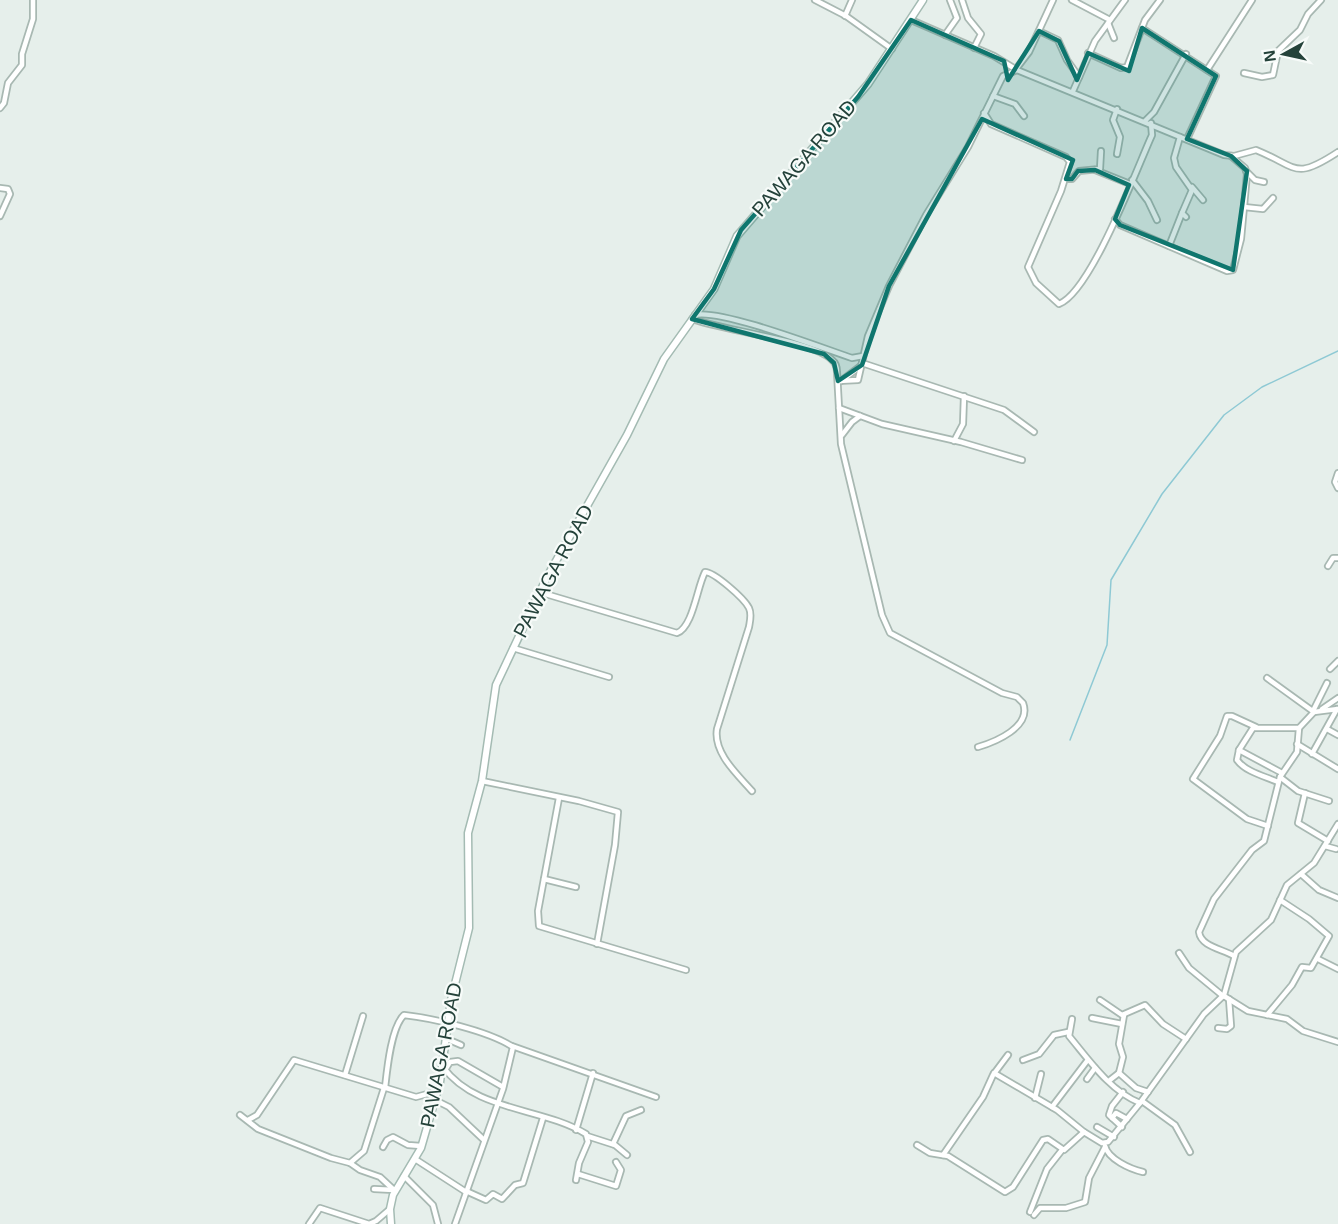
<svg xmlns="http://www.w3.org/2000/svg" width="1338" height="1224" viewBox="0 0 1338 1224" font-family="Helvetica,sans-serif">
	<rect width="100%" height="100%" fill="#e6efeb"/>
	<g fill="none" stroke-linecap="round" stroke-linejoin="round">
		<!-- stream -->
		<polyline stroke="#8ec9d4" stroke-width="1.5" points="1070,740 1107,645 1111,580 1162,494 1224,415 1262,387 1338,351"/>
		<!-- minor casing -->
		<g stroke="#a8b8b2" stroke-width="8">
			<g id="minor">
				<polyline points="815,0 846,16 892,49"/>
				<polyline points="962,0 968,18 981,34 974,48"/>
				<polyline points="1072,0 1110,20"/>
				<polyline points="845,16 852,0"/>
				<path d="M911 20 994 56 1017 70 1224 155 1234 156 1256 150C1298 167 1294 181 1338 152"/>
				<polyline points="1108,23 1114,38"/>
				<polyline points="1142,28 1216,76 1187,139"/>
				<polyline points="1039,31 1058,40 1067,60 1079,77"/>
				<polyline points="945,35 957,18 950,0"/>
				<polyline points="1088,53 1121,68 1127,67 1145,20 1160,0"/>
				<polyline points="1016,69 1029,52 1053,0"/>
				<polyline points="1207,70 1252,0"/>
				<polyline points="1244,73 1262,77 1273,75 1278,51 1300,30 1308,14 1321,0"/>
				<polyline points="1073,91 1095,41 1125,0"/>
				<polyline points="993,96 1015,104 1024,116"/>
				<polyline points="0,108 4,103 8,83 22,65 22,54 33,19 33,0"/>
				<polyline points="1117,109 1113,120 1120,137 1117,154"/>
				<path d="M984 113 991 124 1066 157 1070 162 1061 191 1028 267 1036 283 1059 304C1091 292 1137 168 1152 135L1151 123"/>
				<polyline points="1145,121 1154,112 1186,54"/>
				<polyline points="1180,137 1174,158 1176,167 1192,190 1182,213 1186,217"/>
				<polyline points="1095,170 1130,184"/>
				<polyline points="1247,172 1255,180 1264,182"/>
				<polyline points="1066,179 1072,179 1079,171 1100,169 1101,151"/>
				<polyline points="1132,180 1148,201 1157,220"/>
				<polyline points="1192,187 1203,200"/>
				<polyline points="0,188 8,189 10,194 0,216"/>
				<polyline points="1244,207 1263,209 1273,198"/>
				<polyline points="1115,219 1120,225 1227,271 1233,270 1241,239 1247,174 1245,168 1231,156"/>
				<polyline points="1169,246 1182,213"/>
				<path d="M695 315C721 309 822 348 852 358L863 356"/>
				<path d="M692 319C721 330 814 341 832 360 836 363 837 368 837 372L841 444 882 615 890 633 1002 693 1017 697 1023 703C1032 727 995 742 978 747"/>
				<polyline points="862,363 1004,410 1034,432"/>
				<polyline points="838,381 858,380 868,336 889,286 926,215 968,147 1003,76 1017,70"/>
				<polyline points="841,381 862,365"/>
				<polyline points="839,408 882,424 961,442 1022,460"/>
				<polyline points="842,435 852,422 860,416"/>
				<polyline points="954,441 963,424 964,396"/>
				<polyline points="1338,473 1335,482 1338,488"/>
				<polyline points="1328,566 1333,558 1338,558"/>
				<path d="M539 592 677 633C693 627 697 587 705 572 714 572 744 598 749 608 752 614 750 621 749 627L717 729C713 753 738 775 752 791"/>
				<polyline points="513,648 609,677"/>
				<polyline points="1330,669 1338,661"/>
				<polyline points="1267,678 1314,712 1338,709"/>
				<polyline points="1322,709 1338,698"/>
				<polyline points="1313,711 1327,683"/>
				<polyline points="1256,727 1232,716 1227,716 1220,736 1193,779 1247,819 1268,826"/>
				<polyline points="1327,729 1338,735"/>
				<polyline points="1297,744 1338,769"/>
				<polyline points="1239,750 1282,773"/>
				<polyline points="1312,754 1337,709"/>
				<polyline points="1280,777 1298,791 1329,801"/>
				<polyline points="482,781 579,801 618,812 615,845 597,944"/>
				<path d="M1278 782C1264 776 1246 772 1237 760L1239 750 1253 728H1299"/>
				<polyline points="1305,793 1298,823 1328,841"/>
				<polyline points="559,798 538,911 539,926 686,970"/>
				<polyline points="1325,846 1336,849"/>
				<polyline points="1301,874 1319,890 1338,898"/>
				<polyline points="544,879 576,887"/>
				<polyline points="1179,953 1189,968 1223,996"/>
				<path d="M1234 956C1223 949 1201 947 1199 932L1214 899 1252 850 1264 841 1280 777 1297 752 1299 728 1314 712"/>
				<polyline points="1318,959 1338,969"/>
				<polyline points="1224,996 1248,1011 1287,1019 1303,1031 1338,1042"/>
				<polyline points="1100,1000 1122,1015 1145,1005 1163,1024 1186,1039"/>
				<polyline points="1267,1015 1292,985 1302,967 1311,968 1329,936 1309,919 1280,900"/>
				<polyline points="1092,1018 1122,1024"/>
				<path d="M1072 1019 1069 1036C1089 1060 1110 1091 1140 1103"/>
				<polyline points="1218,1028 1227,1029 1231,1026 1229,999"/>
				<polyline points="447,1039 461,1045"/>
				<polyline points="512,1046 656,1097"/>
				<polyline points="1023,1060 1039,1054 1054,1035 1068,1032"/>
				<path d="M443 1067C476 1112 542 1107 586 1134L588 1142 579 1163 576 1180"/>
				<polyline points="445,1070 450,1062 458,1061 503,1087"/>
				<polyline points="994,1073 1057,1110 1084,1132"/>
				<polyline points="1119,1073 1123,1057 1119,1044 1124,1015"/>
				<polyline points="345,1075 363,1016"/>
				<polyline points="1087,1079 1095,1068"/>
				<polyline points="1110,1080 1119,1073 1136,1088 1148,1092"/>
				<path d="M385 1088C387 1070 391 1027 404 1015 432 1018 489 1031 513 1047L503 1089 455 1224"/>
				<polyline points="1035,1098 1041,1074"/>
				<polyline points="435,1100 449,1107 484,1140"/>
				<polyline points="1142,1101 1175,1125 1190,1152"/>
				<polyline points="1052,1107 1087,1061"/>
				<polyline points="240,1115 258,1129 331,1158 350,1163 364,1151 384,1088"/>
				<polyline points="1112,1118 1116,1113 1127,1119"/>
				<polyline points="248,1120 257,1115 294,1060 416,1097 438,1091"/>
				<polyline points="1097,1127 1114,1137"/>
				<polyline points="1122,1127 1109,1115 1112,1106 1123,1092"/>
				<polyline points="576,1130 593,1073"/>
				<polyline points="587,1136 615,1145 627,1155"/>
				<polyline points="613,1144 626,1116 641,1110"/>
				<polyline points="917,1145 930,1153 948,1156 1005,1192 1013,1187 1043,1140 1048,1139 1064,1150 1084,1132 1102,1143 1108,1142 1140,1103 1204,1014 1224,995 1236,952 1271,920 1287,885 1314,863 1338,824"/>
				<path d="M1105 1146C1108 1159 1130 1169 1143 1172"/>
				<polyline points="383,1147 387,1140 393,1137 408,1145 421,1146"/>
				<polyline points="943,1155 983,1097 993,1075 1008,1055"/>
				<polyline points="415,1159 466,1192"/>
				<polyline points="350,1163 360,1170 380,1177 395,1191"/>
				<polyline points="578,1174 616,1186 621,1170 616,1162"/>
				<polyline points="404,1176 433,1205 438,1224"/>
				<polyline points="374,1189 394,1190"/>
				<polyline points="466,1191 486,1200 493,1194 502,1199 515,1185 523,1183 543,1118"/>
				<polyline points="1030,1212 1047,1169 1062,1150"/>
				<polyline points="1034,1215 1040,1208 1066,1208 1085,1202 1089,1178 1105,1147"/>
				<polyline points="309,1224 320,1208 369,1224 376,1221 390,1209"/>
			</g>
		</g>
		<!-- secondary casing -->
		<g stroke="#a4bbb3" stroke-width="9">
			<polyline id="secondary" points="391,1224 390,1209 393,1195 421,1148 440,1082 451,1000 469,928 468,833 482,781 496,685 547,577 627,435 664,359 714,289 737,236 868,84 923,0"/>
		</g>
		<!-- minor -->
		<use href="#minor" stroke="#fff" stroke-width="4.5"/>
		<!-- secondary -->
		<use href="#secondary" stroke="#fff" stroke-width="6"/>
	</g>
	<!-- marked area -->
	<path fill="#0f766e" fill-opacity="0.2" stroke="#0f766e" stroke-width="4.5" stroke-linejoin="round" d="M911 20 1004 61 1008 80 1039 31 1059 41 1077 80 1088 53 1129 71 1142 28 1216 76 1187 139 1231 156 1247 171 1233 270 1120 225 1115 219 1129 185 1095 170 1078 171 1072 179H1066L1073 160 982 119 889 286 862 365 838 381 834 363 824 354 692 319 714 289 741 230 858 97Z"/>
	<g text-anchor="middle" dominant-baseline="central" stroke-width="4.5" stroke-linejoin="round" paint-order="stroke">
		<!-- street labels -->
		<g font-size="20" fill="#24423a" stroke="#f7fbf9">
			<text transform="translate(804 158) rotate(-49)">PAWAGA ROAD</text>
			<text transform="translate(553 571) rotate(-62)">PAWAGA ROAD</text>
			<text transform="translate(441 1055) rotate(-79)">PAWAGA ROAD</text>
		</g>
	</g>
	<!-- north arrow -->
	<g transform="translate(1284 54) rotate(262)" stroke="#f7fbf9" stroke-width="4.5" paint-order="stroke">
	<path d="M0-4.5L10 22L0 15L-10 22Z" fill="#24423a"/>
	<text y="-9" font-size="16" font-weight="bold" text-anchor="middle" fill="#24423a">N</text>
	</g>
</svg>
